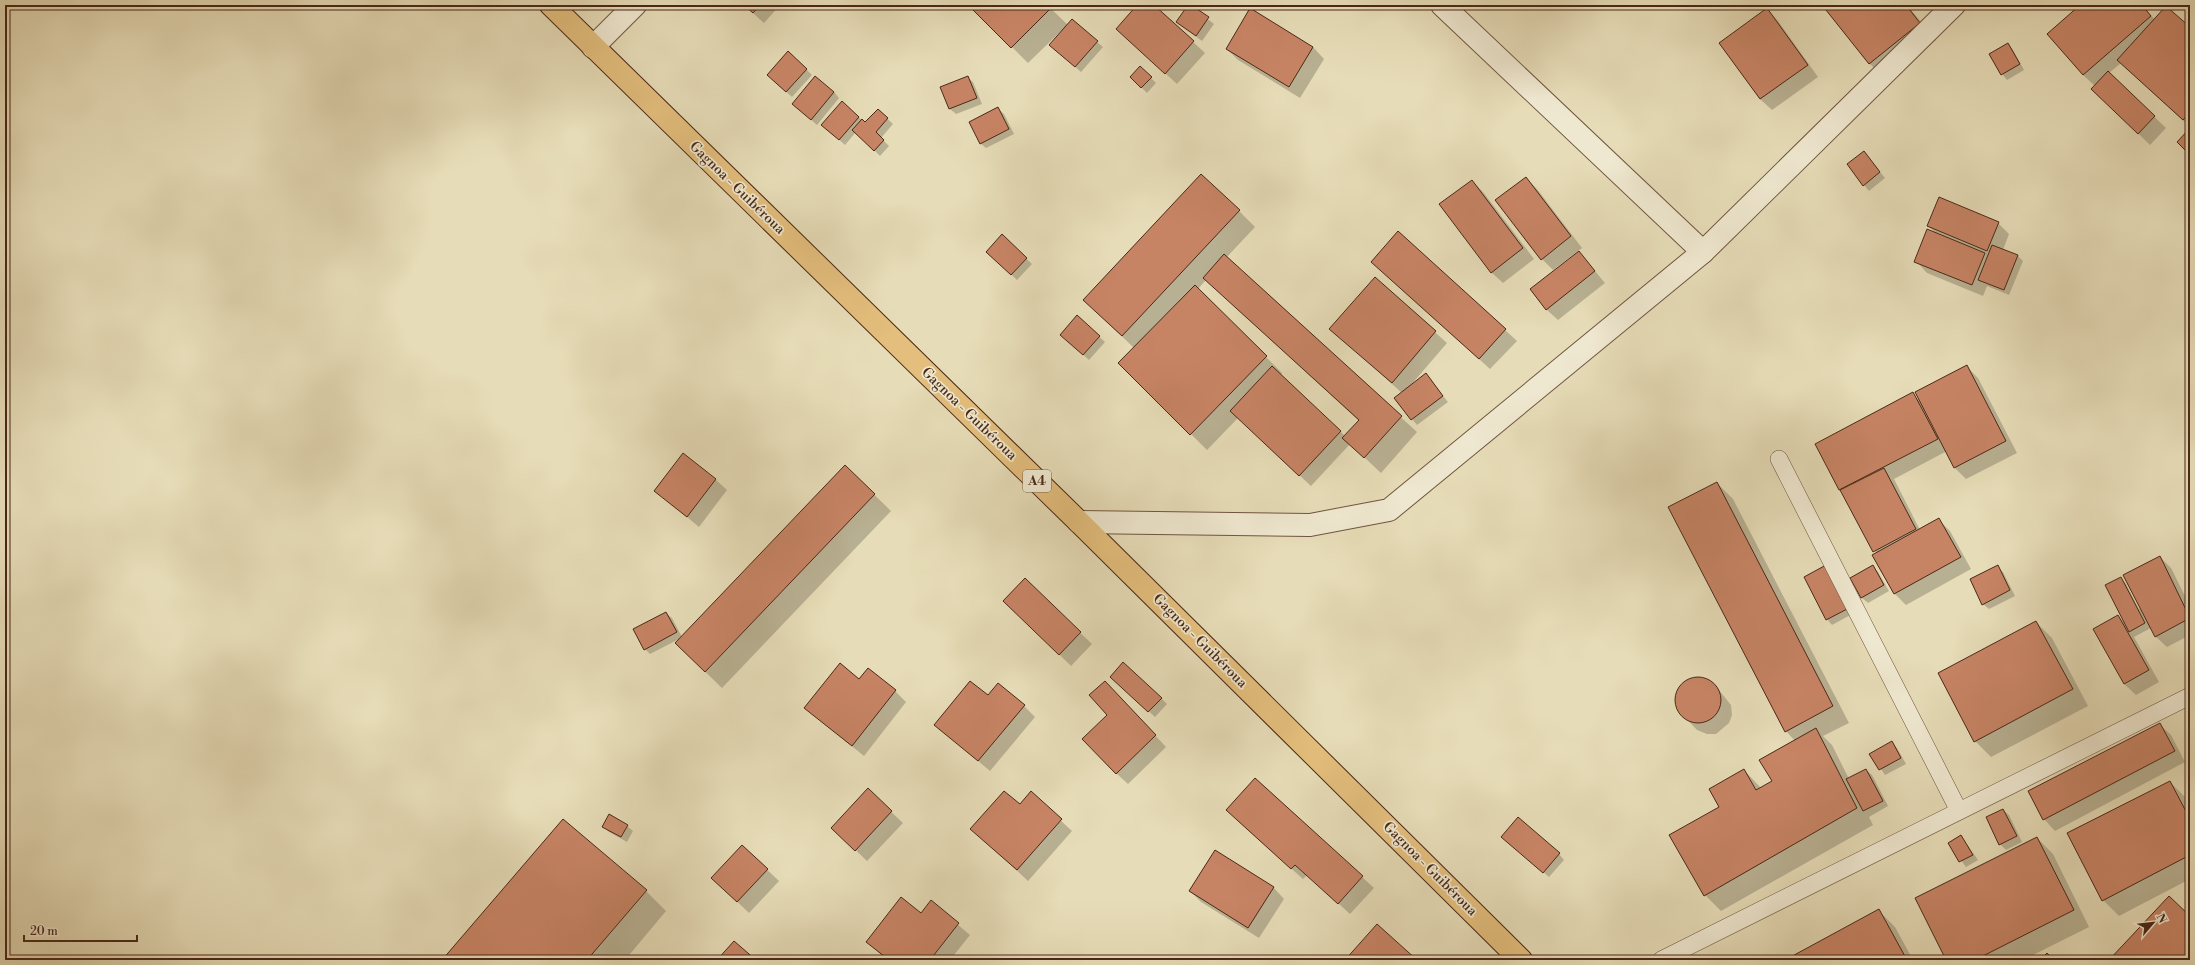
<svg xmlns="http://www.w3.org/2000/svg" width="2195" height="965" viewBox="0 0 2195 965" font-family="'Libre Bodoni',serif">
	<rect width="100%" height="100%" fill="#e6dcb7"/>
	<filter id="stains"><feTurbulence type="fractalNoise" baseFrequency=".005" numOctaves="4"/><feColorMatrix values="0 0 0 0 .2 0 0 0 0 .09 0 0 0 0 .02 0 0 0 .5 -.17"/></filter>
	<radialGradient id="worn" r=".72"><stop offset=".6" stop-color="#630" stop-opacity="0"/><stop offset="1" stop-color="#630" stop-opacity=".3"/></radialGradient>
	<!-- shadow -->
	<g fill="#0003" fill-rule="evenodd">
		<polygon points="744,5 780,5 764,23"/>
		<polygon points="970,5 1047,5 1068,25 1097,42 1103,47 1081,72 1056,50 1062,30 1028,63"/>
		<polygon points="1138,5 1153,5 1205,53 1177,84 1129,40"/>
		<polygon points="1189,5 1214,24 1202,41 1177,22"/>
		<polygon points="1736,5 1741,5 1739,8"/>
		<polygon points="1823,5 1907,5 1936,40 1886,80 1869,63"/>
		<polygon points="2082,5 2142,5 2155,20 2190,29 2190,127 2121,63 2109,73 2166,128 2150,145 2093,89 2095,86 2083,75"/>
		<polygon points="1767,9 1778,21 1818,77 1772,110 1760,99 1720,43"/>
		<polygon points="2008,44 2013,50 2024,70 2007,80 2002,74"/>
		<polygon points="1313,47 1324,59 1300,98 1238,60 1227,49"/>
		<polygon points="1140,67 1156,83 1147,93 1131,77"/>
		<polygon points="806,69 812,75 792,97 773,80"/>
		<polygon points="967,77 973,82 982,104 956,114 950,109 942,87"/>
		<polygon points="834,92 839,98 817,125 799,109"/>
		<polygon points="842,102 865,123 878,110 893,124 881,138 889,146 880,156 856,132 845,145 828,130"/>
		<polygon points="998,109 1004,114 1014,134 986,148 980,143"/>
		<polygon points="1864,152 1885,178 1869,191 1864,185"/>
		<polygon points="1526,178 1537,189 1582,248 1553,270 1542,259"/>
		<polygon points="1472,181 1483,192 1534,259 1503,283 1491,272"/>
		<path d="M1239 211 1255 227 1226 258 1417 432 1381 473 1350 444 1311 486 1238 418 1207 450 1120 363 1134 348 1101 316ZM1206 280 1359 421 1345 436 1281 375 1282 373 1198 289Z"/>
		<polygon points="1998,223 2009,234 2003,250 2018,256 2023,261 2009,295 1987,286 1983,296 1927,273 1916,261 1937,234 1928,226"/>
		<polygon points="1399,232 1517,341 1490,369 1384,273"/>
		<polygon points="1002,236 1032,264 1017,280 993,257"/>
		<polygon points="1579,252 1605,283 1558,320 1546,309"/>
		<polygon points="1375,279 1447,343 1410,386 1426,375 1448,402 1417,425 1412,419 1402,393 1331,329"/>
		<polygon points="1077,317 1105,342 1089,360 1067,340"/>
		<polygon points="1967,367 1978,378 2017,453 1966,479 1955,468 1947,451 1894,479 1920,530 1939,520 1950,531 1971,569 1906,605 1895,594 1874,556 1877,554 1816,444 1912,394 1921,402"/>
		<polygon points="845,466 891,511 722,688 692,659 679,639 650,654 645,649 666,613 672,618 682,637"/>
		<polygon points="715,479 727,490 699,527 656,491"/>
		<polygon points="1717,483 1733,499 1849,723 1823,736 1832,745 1849,779 1866,770 1872,775 1888,806 1869,817 1873,825 1721,911 1705,895 1720,807 1744,770 1761,788 1773,781 1795,741 1786,731"/>
		<polygon points="2160,557 2171,568 2190,606 2190,635 2167,647 2155,636 2151,628 2134,637 2159,682 2136,695 2124,684 2118,616 2127,625 2121,578 2126,584 2139,609 2141,608"/>
		<polygon points="1873,567 1878,572 1889,591 1868,603 1862,598 1852,578"/>
		<polygon points="1997,567 2003,572 2015,596 1989,609 1983,604"/>
		<polygon points="1805,577 1854,613 1832,625 1827,619"/>
		<polygon points="1025,580 1092,644 1071,666 1005,601"/>
		<polygon points="2036,622 2052,638 2088,706 1991,757 1975,741"/>
		<polygon points="1697,678 1707,679 1715,685 1731,705 1732,715 1729,723 1716,734 1707,734 1697,730 1678,710 1676,699 1679,689 1687,681"/>
		<polygon points="1117,682 1161,698 1167,704 1155,717"/>
		<polygon points="895,691 906,702 864,756 805,708"/>
		<polygon points="1116,693 1166,747 1128,784 1116,773"/>
		<polygon points="988,697 1024,706 1035,717 990,771 936,725"/>
		<polygon points="2159,724 2171,735 2185,762 2055,831 2044,819"/>
		<polygon points="1892,742 1897,748 1906,764 1885,775 1871,754"/>
		<polygon points="1255,779 1374,888 1350,914 1307,875 1303,879 1238,821"/>
		<polygon points="2170,782 2186,798 2190,806 2190,879 2119,916 2103,900"/>
		<polygon points="868,790 903,823 867,861 844,839"/>
		<polygon points="1031,793 1072,831 1028,881 972,829 1020,806"/>
		<polygon points="2003,810 2009,815 2022,842 2006,850 2000,844"/>
		<polygon points="627,826 633,831 627,842 609,832 604,827"/>
		<polygon points="1961,836 1978,860 1966,867 1949,844"/>
		<polygon points="2037,838 2053,854 2089,927 2023,960 1947,960"/>
		<polygon points="1508,842 1559,854 1564,860 1549,877"/>
		<polygon points="742,846 779,881 749,913 724,889"/>
		<polygon points="1273,887 1284,899 1259,938 1201,902 1190,891"/>
		<polygon points="646,891 666,911 625,960 444,960"/>
		<polygon points="931,902 970,935 950,960 887,960 867,942 921,914"/>
		<polygon points="1879,911 1895,927 1913,960 1787,960"/>
	</g>
	<!-- building -->
	<g fill="#c78465" stroke="#492817">
		<polygon points="744,5 760,5 753,13"/>
		<polygon points="968,5 1049,5 1051,8 1011,48"/>
		<polygon points="1137,5 1154,5 1194,41 1165,74 1116,29"/>
		<polygon points="1188,5 1191,5 1209,17 1196,36 1176,22"/>
		<polygon points="1822,5 1906,5 1920,23 1869,64"/>
		<polygon points="2080,5 2142,5 2151,16 2083,75 2047,34"/>
		<polygon points="2166,6 2190,27 2190,112 2183,120 2117,60"/>
		<polygon points="1250,8 1313,47 1289,87 1226,49"/>
		<polygon points="1767,8 1808,65 1760,99 1719,43"/>
		<polygon points="1072,19 1098,41 1075,67 1049,45"/>
		<polygon points="2008,43 2020,64 2001,75 1989,54"/>
		<polygon points="788,51 807,69 786,92 767,75"/>
		<polygon points="1140,66 1152,77 1141,88 1130,77"/>
		<polygon points="2108,71 2155,116 2138,134 2091,89"/>
		<polygon points="815,76 834,92 811,120 792,104"/>
		<polygon points="968,76 977,98 949,109 940,87"/>
		<polygon points="842,101 859,117 839,140 821,125"/>
		<polygon points="998,107 1009,129 980,144 969,122"/>
		<polygon points="878,109 888,118 876,132 884,140 874,151 852,130 862,119 865,122"/>
		<polygon points="2190,128 2190,155 2177,142"/>
		<polygon points="1864,151 1880,172 1863,186 1847,164"/>
		<polygon points="1201,174 1240,210 1122,336 1083,300"/>
		<polygon points="1526,177 1571,236 1541,260 1495,200"/>
		<polygon points="1472,180 1523,248 1491,273 1439,204"/>
		<polygon points="1939,197 1999,222 1987,251 1927,226"/>
		<polygon points="1927,229 1985,253 1972,285 1914,262"/>
		<polygon points="1398,231 1506,329 1479,359 1371,262"/>
		<polygon points="1002,234 1027,258 1011,275 986,252"/>
		<polygon points="1992,245 2018,255 2004,290 1978,280"/>
		<polygon points="1579,251 1595,271 1546,310 1530,289"/>
		<polygon points="1224,254 1402,416 1364,458 1342,438 1359,420 1203,278"/>
		<polygon points="1375,277 1436,331 1392,383 1329,329"/>
		<polygon points="1195,285 1267,356 1190,435 1118,363"/>
		<polygon points="1077,315 1100,336 1083,355 1060,335"/>
		<polygon points="1967,365 2006,441 1954,468 1915,392"/>
		<polygon points="1272,366 1341,431 1299,476 1230,411"/>
		<polygon points="1426,373 1443,396 1411,420 1394,398"/>
		<polygon points="1913,392 1938,439 1839,490 1815,444"/>
		<polygon points="683,453 716,479 687,517 654,491"/>
		<polygon points="845,465 875,494 705,672 675,643"/>
		<polygon points="1884,468 1916,529 1873,552 1840,490"/>
		<polygon points="1717,482 1833,706 1785,732 1668,507"/>
		<polygon points="1939,518 1961,557 1894,594 1872,555"/>
		<polygon points="2160,556 2190,618 2155,637 2123,575"/>
		<polygon points="1826,565 1849,608 1826,620 1804,577"/>
		<polygon points="1873,565 1884,585 1861,598 1850,578"/>
		<polygon points="1998,565 2010,590 1982,605 1970,579"/>
		<polygon points="2121,577 2145,623 2129,632 2105,585"/>
		<polygon points="1025,578 1081,632 1059,655 1003,601"/>
		<polygon points="666,612 677,632 644,650 633,629"/>
		<polygon points="2118,615 2149,670 2124,684 2093,629"/>
		<polygon points="2036,621 2073,689 1974,742 1938,673"/>
		<polygon points="1123,662 1162,698 1148,712 1110,677"/>
		<polygon points="840,663 859,679 868,668 896,690 852,746 804,708"/>
		<circle cx="1698" cy="700" r="23"/>
		<polygon points="970,681 988,695 998,683 1025,705 978,761 934,725"/>
		<polygon points="1105,681 1156,735 1116,774 1082,739 1107,715 1089,695"/>
		<polygon points="2160,723 2175,751 2043,820 2028,791"/>
		<polygon points="1816,728 1857,808 1704,896 1669,835 1719,807 1709,789 1744,769 1756,790 1772,781 1759,760"/>
		<polygon points="1892,741 1901,758 1879,770 1869,754"/>
		<polygon points="1866,769 1883,801 1863,811 1846,779"/>
		<polygon points="1255,778 1363,876 1338,904 1295,865 1291,869 1226,810"/>
		<polygon points="2170,781 2190,819 2190,855 2102,901 2067,833"/>
		<polygon points="868,788 892,811 855,851 831,828"/>
		<polygon points="1004,791 1020,804 1031,791 1062,819 1017,870 970,829"/>
		<polygon points="2003,809 2017,836 1999,845 1986,817"/>
		<polygon points="609,814 628,825 621,837 602,827"/>
		<polygon points="1518,817 1560,853 1543,873 1501,837"/>
		<polygon points="563,819 647,890 587,960 442,960"/>
		<polygon points="1961,835 1973,855 1959,862 1948,843"/>
		<polygon points="2037,837 2074,910 1975,960 1946,960 1915,898"/>
		<polygon points="742,845 768,869 737,902 711,878"/>
		<polygon points="1215,850 1274,887 1248,928 1189,891"/>
		<polygon points="2169,896 2190,916 2190,960 2109,960"/>
		<polygon points="901,897 921,913 931,900 959,923 930,960 889,960 866,942"/>
		<polygon points="1879,909 1907,960 1785,960"/>
		<polygon points="1377,924 1417,960 1345,960"/>
		<polygon points="734,941 756,960 717,960"/>
		<polygon points="2047,953 2054,960 2040,960"/>
	</g>
	<g fill="none" stroke-linecap="round" stroke-linejoin="round">
		<!-- service casing -->
		<g stroke="#70553f" stroke-width="18">
			<g id="service">
				<polyline points="1779,459 1959,811"/>
				<polyline points="1661,960 2190,696"/>
			</g>
		</g>
		<!-- minor casing -->
		<g stroke="#70553f" stroke-width="24">
			<g id="minor">
				<polyline points="1442,5 1703,252"/>
				<polyline points="1079,522 1310,525 1389,510 1703,252 1954,5"/>
			</g>
		</g>
		<!-- tertiary casing -->
		<g stroke="#70553f" stroke-width="24">
			<polyline id="tertiary" points="593,47 635,5"/>
		</g>
		<!-- primary casing -->
		<g stroke="#492817" stroke-width="24">
			<polyline id="primary" points="551,5 1079,522 1521,960"/>
		</g>
		<!-- service -->
		<use href="#service" stroke="#efe8d0" stroke-width="17"/>
		<!-- minor -->
		<use href="#minor" stroke="#efe8d0" stroke-width="22"/>
		<!-- tertiary -->
		<use href="#tertiary" stroke="#efe8d0" stroke-width="22"/>
		<!-- primary -->
		<use href="#primary" stroke="#e3be7c" stroke-width="22"/>
	</g>
	<g text-anchor="middle" dominant-baseline="central" stroke-width="3.5" stroke-linejoin="round" paint-order="stroke">
		<!-- shield labels -->
		<rect fill="#efe8d0" stroke="#7b624e" stroke-width="1" x="1023" y="470" width="28" height="22" rx="3"/>
		<g font-size="13" font-weight="bold" fill="#492817">
			<text x="1037" y="481">A4</text>
		</g>
		<!-- street labels -->
		<g font-size="14" fill="#492817" stroke="#efe8d0">
			<text transform="translate(737 188) rotate(44)">Gagnoa - Guibéroua</text>
			<text transform="translate(969 414) rotate(44)">Gagnoa - Guibéroua</text>
			<text transform="translate(1200 641) rotate(45)">Gagnoa - Guibéroua</text>
			<text transform="translate(1430 869) rotate(45)">Gagnoa - Guibéroua</text>
		</g>
	</g>
	<!-- margin -->
	<rect width="2195" height="965" fill="none" stroke="#e6dcb7" stroke-width="20"/>
	<rect x="6" y="6" width="2183" height="953" fill="none" stroke="#492817" stroke-width="2"/>
	<rect x="10" y="10" width="2175" height="945" fill="none" stroke="#492817"/>
	<!-- north arrow -->
	<g transform="translate(2153 923) rotate(62)" stroke="#efe8d0" stroke-width="3" paint-order="stroke">
	<path d="M0-3L7 15L0 10L-7 15Z" fill="#492817"/>
	<text y="-6" font-size="11" font-weight="bold" text-anchor="middle" fill="#492817">N</text>
	</g>
	<!-- scale -->
	<path d="M24 935v6h113v-6" fill="none" stroke="#492817" stroke-width="2"/>
	<text x="30" y="935" font-size="12" fill="#492817" stroke="#efe8d0" stroke-width="3" paint-order="stroke">20 m</text>
	<rect width="100%" height="100%" filter="url(#stains)"/>
	<rect width="100%" height="100%" fill="url(#worn)"/>
</svg>
